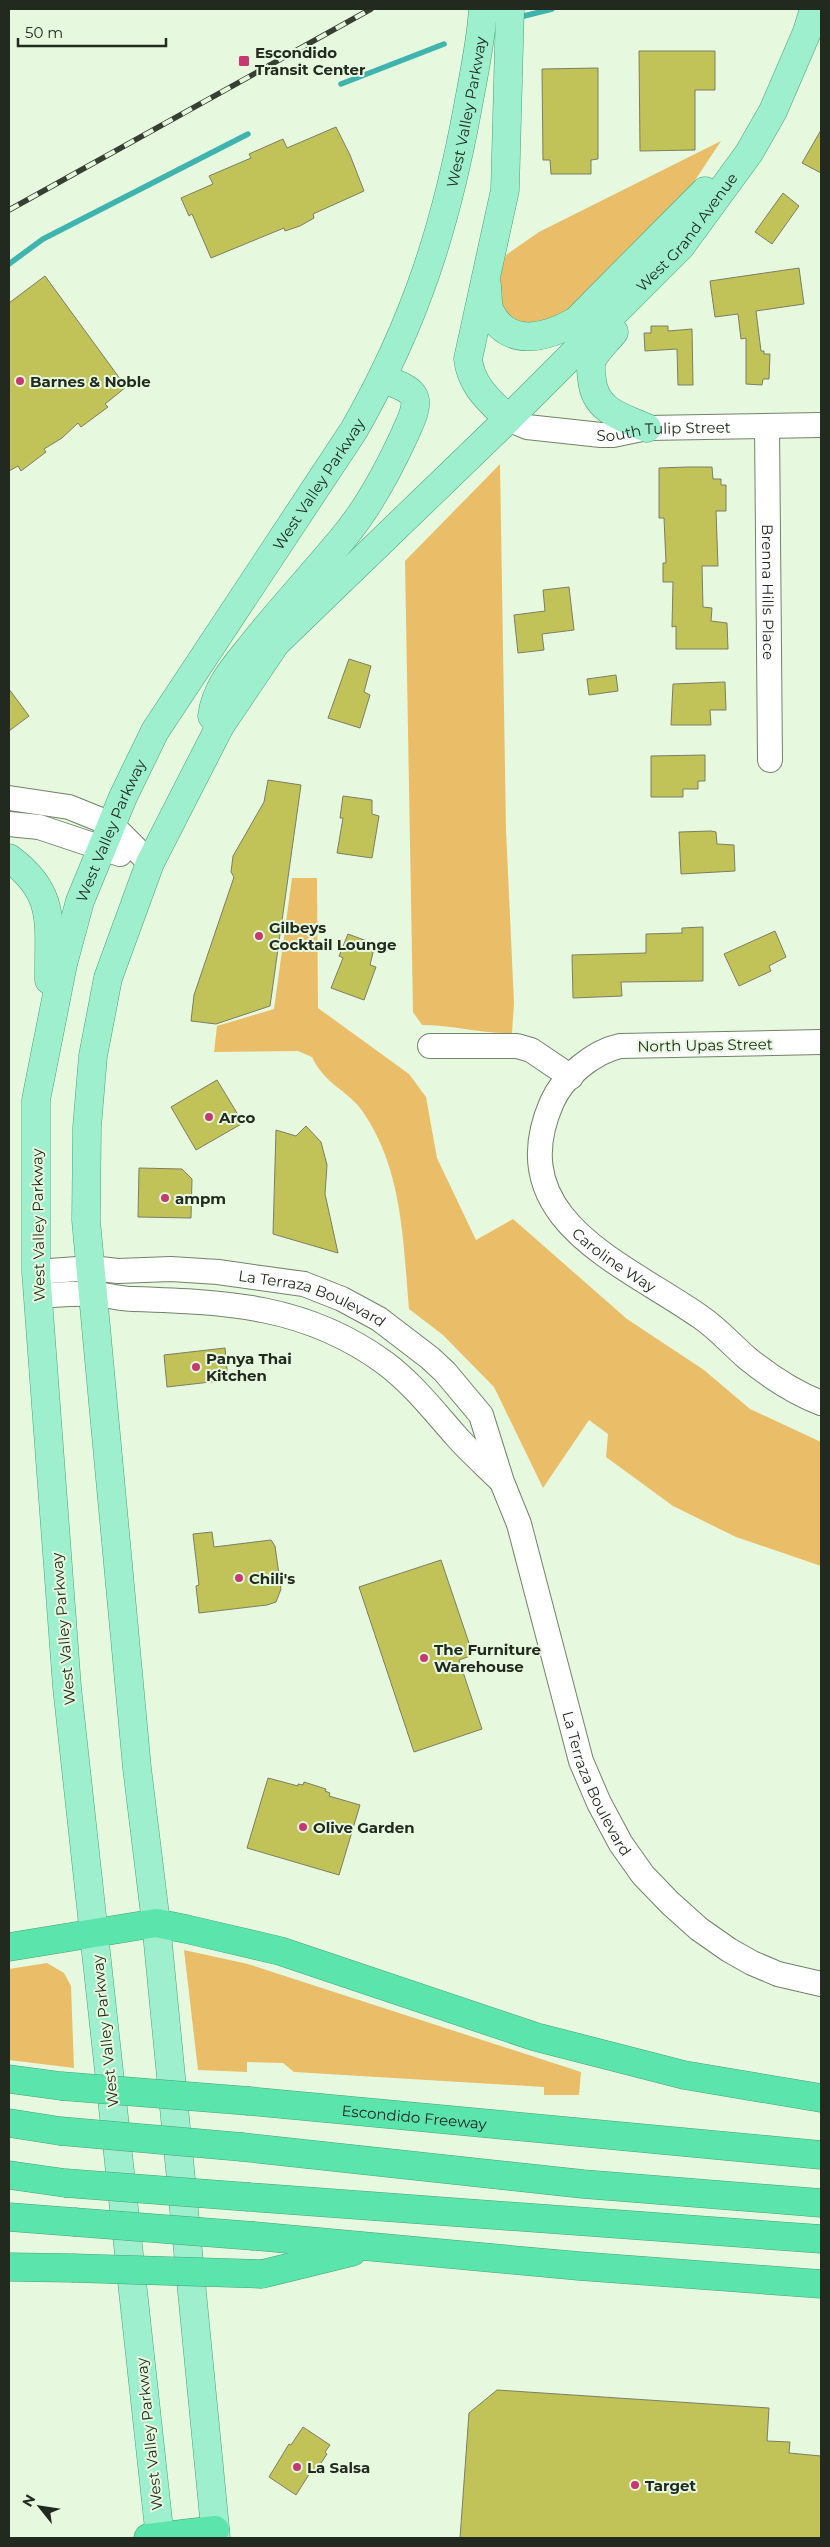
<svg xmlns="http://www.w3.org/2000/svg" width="830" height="2547" viewBox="0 0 830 2547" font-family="Montserrat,sans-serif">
	<rect width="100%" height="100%" fill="#e6f9de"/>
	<!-- green -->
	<g fill="#eabd68">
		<polygon points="721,141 678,206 568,315 532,329 505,316 496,287 506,255 539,232"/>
		<path d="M500 464 506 830 514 1003 512 1033C481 1034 453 1025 422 1025L413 1012 405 561Z"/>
		<path d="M292 878H317L318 1008 409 1074 426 1097 437 1158 476 1240 513 1219 627 1319 704 1370 750 1409 821 1442V1566L736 1537 673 1506 606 1457 608 1434 589 1420 543 1488 494 1387 443 1335 409 1309C403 1242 403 1170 363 1112 348 1090 325 1085 312 1057L298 1051 214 1052 217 1026 274 1009Z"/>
		<polygon points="184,1950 248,1964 581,2072 579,2095 544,2095 544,2087 294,2072 283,2063 247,2062 247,2072 198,2070"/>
		<polygon points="47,1963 64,1973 71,1986 74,2068 9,2060 9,1969"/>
	</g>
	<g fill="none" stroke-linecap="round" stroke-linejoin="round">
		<!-- stream -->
		<g stroke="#3fb4ae" stroke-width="5.5">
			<polyline points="524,16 552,9"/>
			<polyline points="341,84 444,44"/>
			<polyline points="9,264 43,239 248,134"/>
		</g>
	</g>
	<!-- building -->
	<g fill="#c1c258" stroke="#7d7e62">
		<polygon points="639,51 715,51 715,90 695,90 695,150 640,151"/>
		<polygon points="598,68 598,159 591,160 591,174 551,174 550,160 543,160 542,69"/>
		<polygon points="336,127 350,155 364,191 313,214 314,218 300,226 285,231 284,228 211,258 192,214 189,216 181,198 213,184 209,176 251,158 249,154 283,139 287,148"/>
		<polygon points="821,130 821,173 802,163"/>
		<polygon points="783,193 799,206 772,244 755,232"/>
		<polygon points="799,268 804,304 756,311 761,351 764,351 764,354 770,354 769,379 763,379 762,385 746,384 746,338 741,339 738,314 715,317 710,281"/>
		<polygon points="45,276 126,387 105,404 108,407 81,427 78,423 62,438 44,449 46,452 21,471 18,466 9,471 9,303"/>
		<polygon points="651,326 668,326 668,331 692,329 693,385 678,385 677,349 645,351 644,333 651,333"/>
		<polygon points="688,467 712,467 713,479 721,479 721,485 726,485 726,511 716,511 718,566 702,566 703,607 712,608 711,621 727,623 728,649 676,649 676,626 672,627 673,582 663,582 663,563 666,563 664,518 659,518 659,468"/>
		<polygon points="569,587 574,630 542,634 544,650 518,653 514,615 545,611 543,590"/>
		<polygon points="349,659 371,666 364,692 370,695 360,728 328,718"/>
		<polygon points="616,675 618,691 589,695 587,679"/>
		<polygon points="725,682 726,710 710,710 711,725 671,725 673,684"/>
		<polygon points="9,689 29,716 9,731"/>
		<polygon points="705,755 705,781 698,781 698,789 683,789 683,797 651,797 651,756"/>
		<polygon points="268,780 301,785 270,1006 216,1024 191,1021 194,995 234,877 231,872 233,856 264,802"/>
		<polygon points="343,796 372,800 372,814 379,816 372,858 337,853 343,818 340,818"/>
		<polygon points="711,831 716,832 717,844 734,845 735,871 681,874 679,832"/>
		<polygon points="703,927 703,981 621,982 622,996 573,998 572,955 646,953 646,934 682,933 682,928"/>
		<polygon points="775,931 786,957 769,966 771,971 739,986 724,954"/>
		<polygon points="348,934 375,944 370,965 376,967 364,1000 331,988 343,958 339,956"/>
		<polygon points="217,1080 243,1123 196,1150 171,1107"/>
		<polygon points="306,1126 321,1142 327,1165 325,1194 338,1253 273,1234 276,1130 296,1136"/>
		<polygon points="139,1168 182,1169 192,1179 191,1218 138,1217"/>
		<polygon points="225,1348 228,1380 167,1387 164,1355"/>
		<polygon points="212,1532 214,1547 271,1540 275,1546 281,1589 276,1602 267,1605 199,1613 196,1586 199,1585 193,1534"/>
		<polygon points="441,1560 473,1655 459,1660 482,1729 414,1752 359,1587"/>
		<polygon points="268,1778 298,1786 298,1784 303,1785 304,1782 326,1789 325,1791 330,1793 329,1796 360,1805 339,1875 247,1848"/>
		<polygon points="497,2390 769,2408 767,2441 790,2442 789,2453 821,2456 821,2538 460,2538 469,2413"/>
		<polygon points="303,2427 330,2445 325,2452 327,2454 313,2475 310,2473 296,2495 269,2477 289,2444 291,2445"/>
	</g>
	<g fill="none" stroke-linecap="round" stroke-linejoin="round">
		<!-- minor casing -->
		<g stroke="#71826a" stroke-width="26">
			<g id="minor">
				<path id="s1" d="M508 419 527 427 601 435H613L647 428 821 425"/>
				<path id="s2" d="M767 426 770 760"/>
				<polyline points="9,798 69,807 111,824 150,863"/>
				<polyline points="9,824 39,827 120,854"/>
				<path id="s3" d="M821 1042 620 1046C593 1052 563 1077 552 1102 500 1220 626 1264 702 1318 718 1329 732 1345 747 1358 769 1376 795 1393 821 1403"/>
				<polyline points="430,1046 517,1046 531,1050 571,1077"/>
				<path id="s4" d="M36 1272 91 1268 118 1271 171 1269 218 1272 304 1284 342 1299 379 1319 430 1358 445 1372 481 1415 502 1482 519 1524 581 1761 599 1803 621 1844 643 1875 670 1903 699 1929 729 1950 752 1963 778 1974 821 1984"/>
				<path d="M38 1296C56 1295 74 1293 91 1294 105 1294 119 1299 133 1299 226 1302 306 1305 385 1363 413 1384 433 1410 456 1436 469 1451 485 1465 499 1479"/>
			</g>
		</g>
		<!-- major casing -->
		<g stroke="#47a37b" stroke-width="29">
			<g id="major">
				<path d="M487 286C488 294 487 307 491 313 509 349 548 337 576 321L705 191"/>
				<path d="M614 332C607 341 596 351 592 360 590 366 591 373 592 380 595 411 622 417 647 428"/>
				<path d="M508 419C490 401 471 386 468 359L505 190 510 9"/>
				<path d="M220 726 212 716C216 685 238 663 257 639 285 604 315 572 343 538 369 507 388 471 405 434 409 424 420 405 413 395 407 386 392 383 383 379"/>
				<path d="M9 858C58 894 48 925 49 980"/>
				<path id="s5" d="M160 2538 67 1687 36 1272V1100L63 964 80 901 123 797 155 731 354 430C415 323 446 227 468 106 474 74 481 41 483 9"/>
				<path id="s6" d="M216 2538 156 1923 137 1768 86 1220 87 1127 93 1056 108 978 150 863 220 726 276 643 508 419 681 246 749 153 773 111 807 32 814 9"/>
			</g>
		</g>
		<!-- highway casing -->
		<g stroke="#47a37b" stroke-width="29">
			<g id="highway">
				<polyline points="9,1947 156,1923 186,1929 280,1951 536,2037 684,2075 821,2098"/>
				<polyline points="9,2079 61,2086"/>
				<path id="s7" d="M249 2101 821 2155"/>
				<polyline points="9,2123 60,2131"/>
				<polyline points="242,2147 583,2184 821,2203"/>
				<polyline points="9,2175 65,2183"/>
				<polyline points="249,2197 821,2239"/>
				<polyline points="9,2217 74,2222"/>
				<polyline points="254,2236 579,2266 821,2284"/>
				<polyline points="9,2267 72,2268"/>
				<polyline points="262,2274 352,2252"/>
				<polyline points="148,2538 215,2530"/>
			</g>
		</g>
		<!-- minor -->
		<use href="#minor" stroke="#fff" stroke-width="24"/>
		<!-- major -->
		<use href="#major" stroke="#9defcd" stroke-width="28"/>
		<!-- highway -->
		<use href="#highway" stroke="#5be4ac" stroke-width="28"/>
		<!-- rail casing -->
		<g stroke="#373f33" stroke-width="5.5">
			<polyline id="rail" points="9,210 371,9"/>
		</g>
		<!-- rail -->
		<use href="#rail" stroke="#e6f9de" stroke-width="4" stroke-dasharray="11" stroke-linecap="butt"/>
		<!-- highway-bridge casing -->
		<g stroke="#47a37b" stroke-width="29" stroke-linecap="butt">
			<g id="highway-bridge">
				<polyline points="61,2086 249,2101"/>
				<polyline points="60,2131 242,2147"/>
				<polyline points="65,2183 249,2197"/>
				<polyline points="74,2222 254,2236"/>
				<polyline points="72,2268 262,2274"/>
			</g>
		</g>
		<!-- highway-bridge -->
		<use href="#highway-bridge" stroke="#5be4ac" stroke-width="28"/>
	</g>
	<!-- markers -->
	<g fill="#c43970" stroke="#e6f9de" stroke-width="2">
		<rect x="238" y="55" width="12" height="12" rx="2.5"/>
		<circle cx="20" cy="381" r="5"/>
		<circle cx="259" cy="936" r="5"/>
		<circle cx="209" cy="1117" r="5"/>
		<circle cx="165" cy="1198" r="5"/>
		<circle cx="196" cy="1367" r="5"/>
		<circle cx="239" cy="1578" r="5"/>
		<circle cx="424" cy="1658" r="5"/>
		<circle cx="303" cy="1827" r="5"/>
		<circle cx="297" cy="2467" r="5"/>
		<circle cx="635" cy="2485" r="5"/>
	</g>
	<g text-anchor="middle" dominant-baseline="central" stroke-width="4" stroke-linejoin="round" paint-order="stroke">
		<!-- poi labels -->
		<g font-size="15" font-weight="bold" fill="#22291f" stroke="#e6f9de" text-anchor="start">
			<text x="255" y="52">Escondido<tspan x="255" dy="17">Transit Center</tspan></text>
			<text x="30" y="381">Barnes &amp; Noble</text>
			<text x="269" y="927">Gilbeys<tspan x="269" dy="17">Cocktail Lounge</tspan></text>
			<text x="219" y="1117">Arco</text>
			<text x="175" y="1198">ampm</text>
			<text x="206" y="1358">Panya Thai<tspan x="206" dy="17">Kitchen</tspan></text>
			<text x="249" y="1578">Chili's</text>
			<text x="434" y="1649">The Furniture<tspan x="434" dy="17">Warehouse</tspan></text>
			<text x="313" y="1827">Olive Garden</text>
			<text x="307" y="2467">La Salsa</text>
			<text x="645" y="2485">Target</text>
		</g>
		<!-- street labels -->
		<g font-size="15" fill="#22291f" stroke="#e6f9de">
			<text stroke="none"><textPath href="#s5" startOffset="2534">West Valley Parkway</textPath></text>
			<text stroke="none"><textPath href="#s6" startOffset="2526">West Grand Avenue</textPath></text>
			<text stroke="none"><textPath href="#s1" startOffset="158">South Tulip Street</textPath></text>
			<text stroke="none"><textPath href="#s5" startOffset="2130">West Valley Parkway</textPath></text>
			<text stroke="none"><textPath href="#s2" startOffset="166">Brenna Hills Place</textPath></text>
			<text stroke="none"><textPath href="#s5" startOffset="1725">West Valley Parkway</textPath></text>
			<text transform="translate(705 1045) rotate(-1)">North Upas Street</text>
			<text transform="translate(38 1225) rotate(-91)">West Valley Parkway</text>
			<text stroke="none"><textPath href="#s3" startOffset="481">Caroline Way</textPath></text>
			<text stroke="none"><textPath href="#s4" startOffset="281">La Terraza Boulevard</textPath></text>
			<text transform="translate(63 1629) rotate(-95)">West Valley Parkway</text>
			<text stroke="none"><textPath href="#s4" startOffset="880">La Terraza Boulevard</textPath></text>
			<text transform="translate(105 2031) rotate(-96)">West Valley Parkway</text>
			<text stroke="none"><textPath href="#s7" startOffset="166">Escondido Freeway</textPath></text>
			<text transform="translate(149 2434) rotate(-96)">West Valley Parkway</text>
		</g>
	</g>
	<!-- border -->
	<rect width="830" height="2547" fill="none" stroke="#22291f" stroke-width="20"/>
	<!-- north arrow -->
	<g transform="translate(40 2507) rotate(300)" stroke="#e6f9de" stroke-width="4" paint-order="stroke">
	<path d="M0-4L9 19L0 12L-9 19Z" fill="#22291f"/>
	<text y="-8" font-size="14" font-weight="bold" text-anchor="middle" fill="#22291f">N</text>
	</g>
	<!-- scale -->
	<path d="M18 38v8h148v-8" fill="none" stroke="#22291f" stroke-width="2.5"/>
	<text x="25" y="38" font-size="15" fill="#22291f" stroke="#e6f9de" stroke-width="4" paint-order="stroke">50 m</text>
</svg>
